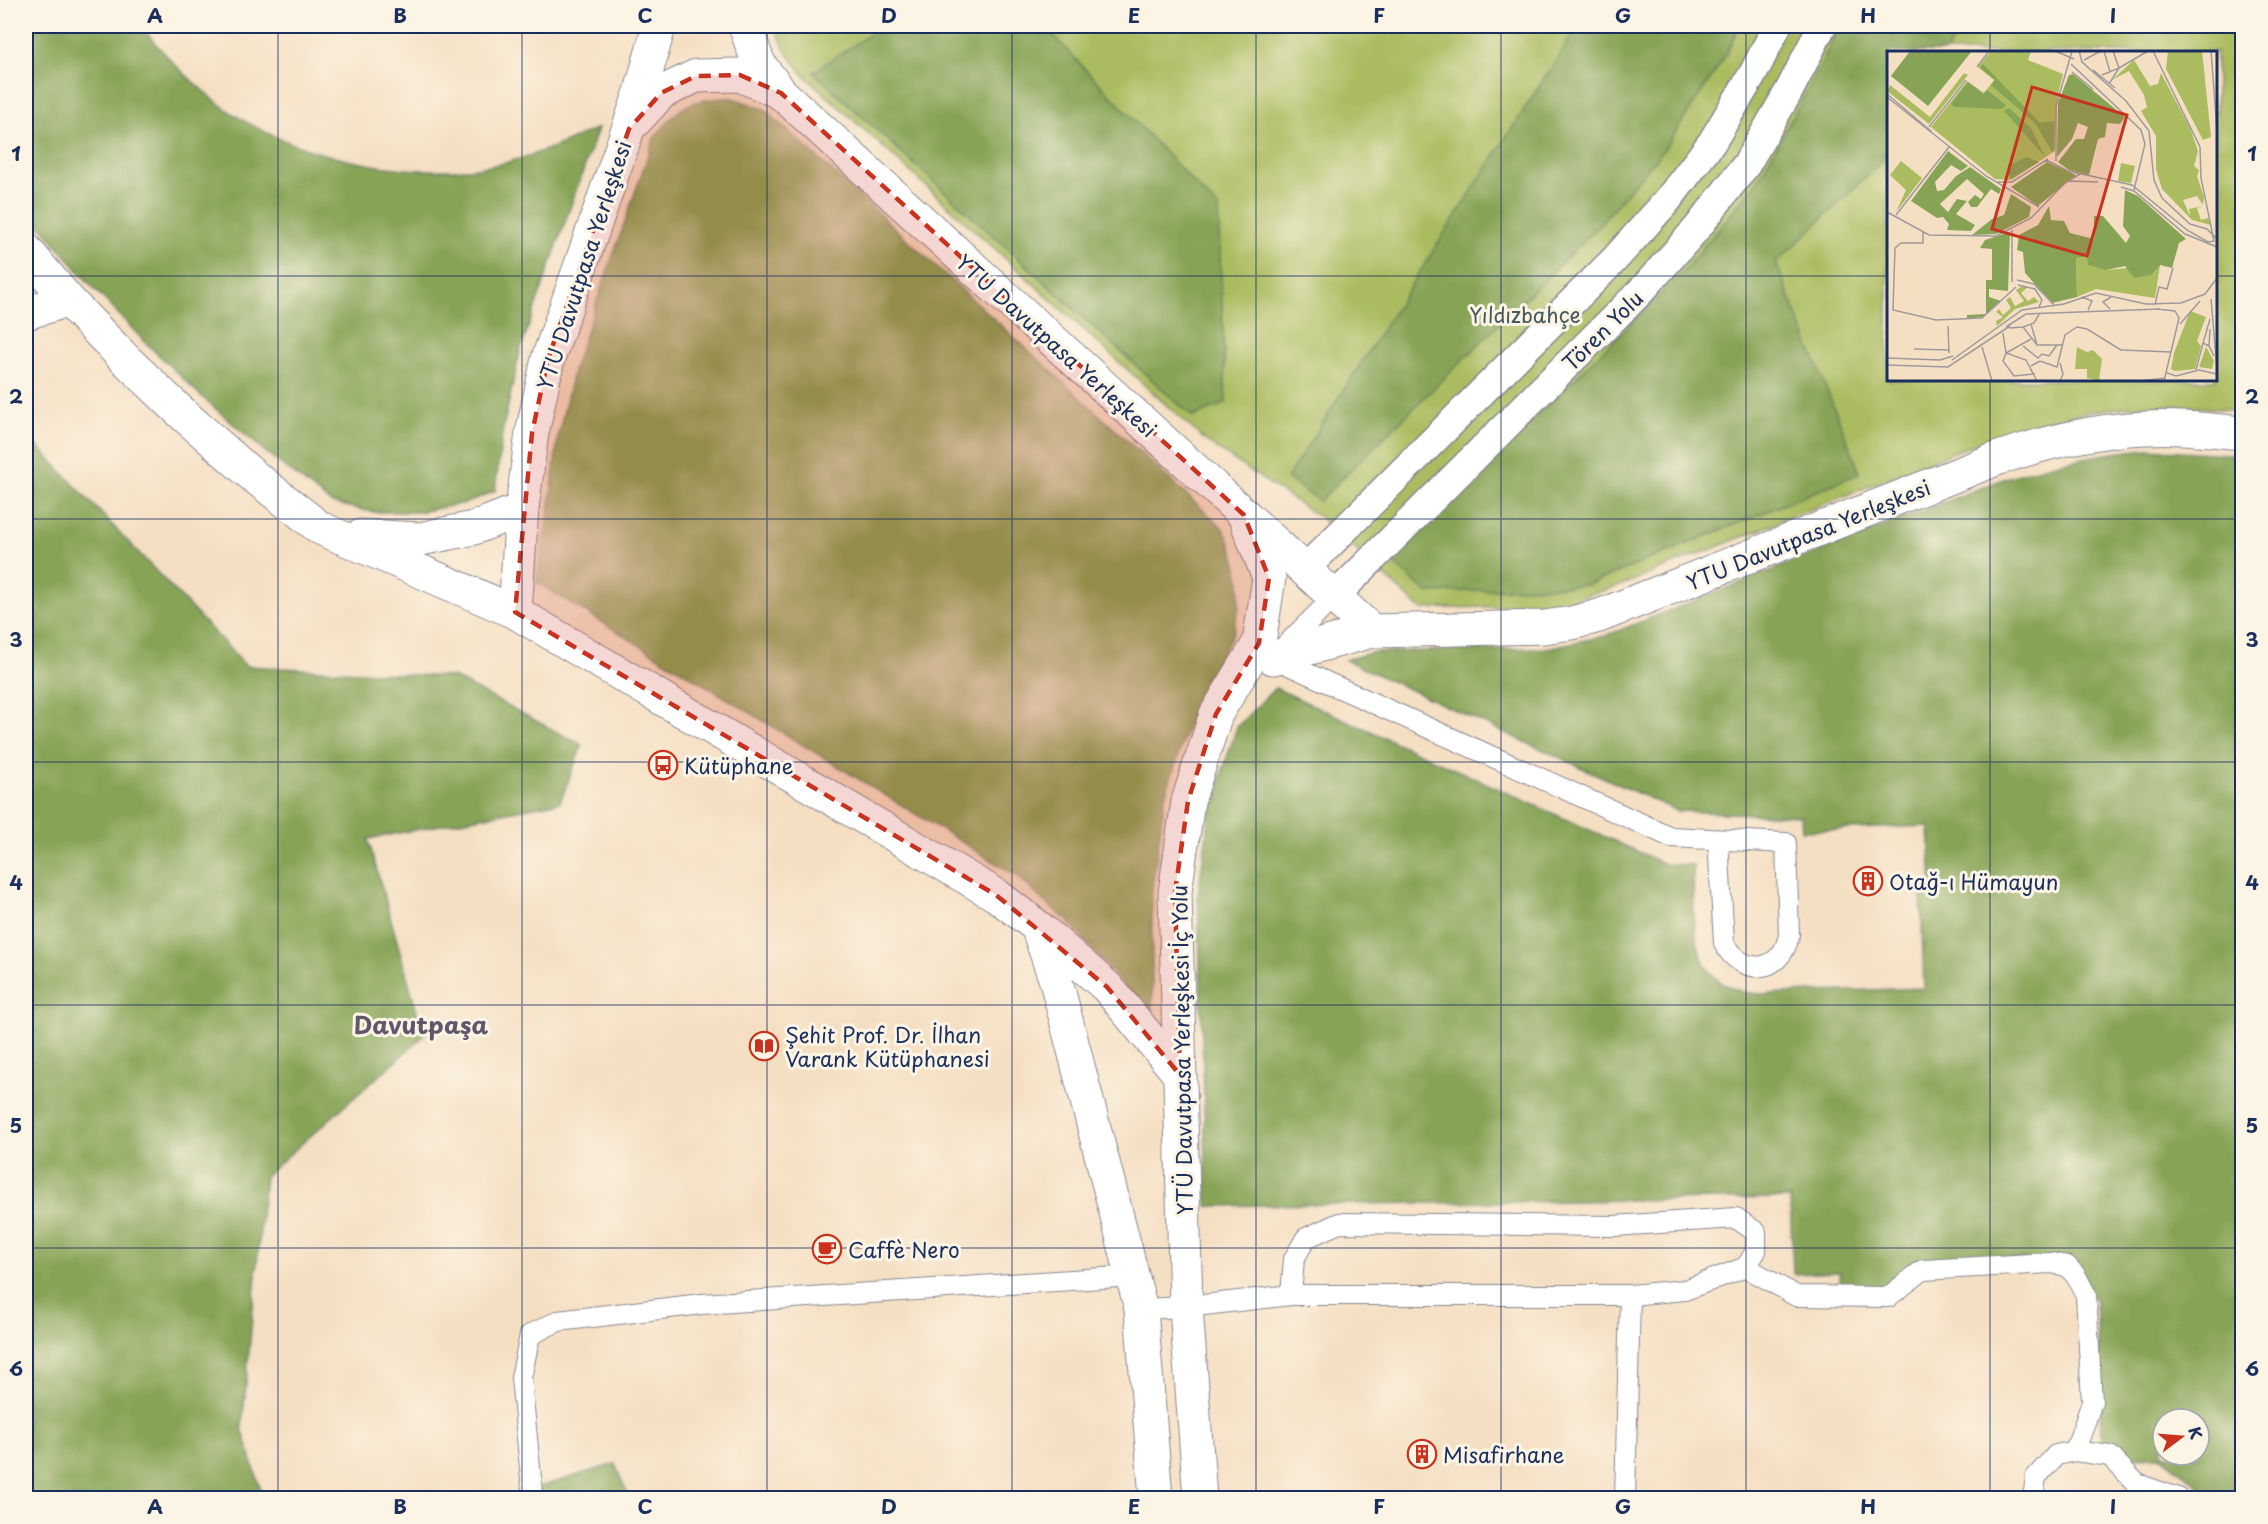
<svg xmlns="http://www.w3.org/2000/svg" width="2268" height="1524" viewBox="0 0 2268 1524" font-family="'Playpen Sans',sans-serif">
	<rect width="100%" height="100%" fill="#fcf5e5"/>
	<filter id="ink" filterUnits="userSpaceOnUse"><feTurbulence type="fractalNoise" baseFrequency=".0167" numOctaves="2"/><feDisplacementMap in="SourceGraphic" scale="12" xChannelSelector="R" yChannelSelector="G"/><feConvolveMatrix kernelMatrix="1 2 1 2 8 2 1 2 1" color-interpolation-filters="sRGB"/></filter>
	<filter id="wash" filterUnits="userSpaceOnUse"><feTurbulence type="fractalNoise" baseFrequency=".008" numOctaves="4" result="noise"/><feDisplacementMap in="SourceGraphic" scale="24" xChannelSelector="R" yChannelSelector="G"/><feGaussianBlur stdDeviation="1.35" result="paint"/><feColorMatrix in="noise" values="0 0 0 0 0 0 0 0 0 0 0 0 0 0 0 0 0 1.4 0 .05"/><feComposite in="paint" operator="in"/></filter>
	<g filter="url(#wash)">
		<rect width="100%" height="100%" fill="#f5dfc3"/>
		<!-- green -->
		<path fill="#aabc5f" stroke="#62765e" stroke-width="1.5" fill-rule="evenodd" d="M775 26H2242V411C2210 408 2178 405 2145 406 2092 408 2042 421 1992 437L1619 586 1568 601 1542 605 1421 609 1322 519 1207 442 803 74 785 50ZM1888 52H2216V380H1888Z"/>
		<!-- forest -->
		<g fill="#87a456" stroke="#516a5a" stroke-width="1.5" fill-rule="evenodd">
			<path d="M26 26H141C163 54 190 81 218 103 288 157 409 182 495 165 531 158 565 142 598 128L520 351 503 428 495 491 466 503 418 512H372L331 503 268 454 202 397 143 340 88 282 26 209Z"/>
			<polygon points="882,26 1035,26 1046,28 1218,208 1226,403 1193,417 813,72"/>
			<polygon points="1578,26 1739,26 1724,58 1665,148 1595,230 1319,501 1287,478"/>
			<polygon points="1838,26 1962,26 1946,52 1888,52 1888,151 1882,161 1776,263 1860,473 1587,585 1427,593 1391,560 1681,274 1757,182 1823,61"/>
			<path d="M733 98 764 109 1224 529 1235 556 1240 581 1239 607 1233 633 1195 704 1165 796 1152 890V1018L1069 922 1041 899 1019 877 536 582 549 511 558 437 574 367 654 138C682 104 688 99 733 98Z"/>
			<polygon points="26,434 246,666 453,677 582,745 560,802 368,839 424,1036 265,1176 242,1428 263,1498 26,1498"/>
			<path d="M2147 449 2242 455V1471L2228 1498H2215L2160 1456 2103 1458 2096 1300 2053 1258 1923 1263 1881 1291 1841 1293 1840 1272 1793 1274 1790 1198 1207 1206 1198 893 1211 806 1237 727 1275 688 1665 864 1693 865C1695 922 1685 990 1760 994L1924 988 1921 894 1932 893 1929 826 1802 831 1801 816 1677 811 1345 660 1374 652 1546 648 1605 636 2006 478C2055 462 2096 454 2147 449ZM2163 1419H2199V1455H2163Z"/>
			<polygon points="615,1464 629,1498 503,1498"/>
		</g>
	</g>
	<g filter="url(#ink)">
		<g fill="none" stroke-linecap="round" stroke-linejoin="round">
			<!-- service casing -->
			<g stroke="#888790" stroke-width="22">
				<g id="service">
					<polyline points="1278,653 1334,597"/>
					<path d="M1273 658 1671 837 1786 843 1789 935C1782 974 1741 977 1724 943L1718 840"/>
					<polyline points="1746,1267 1796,1296 1888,1297 1923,1270 2051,1263 2067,1266 2076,1276 2086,1295 2092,1402 2075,1451"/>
					<polyline points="1141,1309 1186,1307 1291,1295 1630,1295 1685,1290 1746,1267 1756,1251 1756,1232 1736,1218 1614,1226 1339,1223 1306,1238 1294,1259 1291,1295"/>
					<polyline points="533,1498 521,1378 530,1335 558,1321 702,1304 1134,1276"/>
					<polyline points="1625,1498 1630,1295"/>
					<polyline points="2033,1498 2036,1477 2056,1455 2075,1451 2110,1456 2137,1484 2178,1498"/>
				</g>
			</g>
			<!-- pedestrian casing -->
			<g stroke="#888790" stroke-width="31">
				<g id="pedestrian">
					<polyline points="1304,570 1614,260 1667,201 1712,142 1754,72 1777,26"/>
					<polyline points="1334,597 1643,289 1698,227 1746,165 1789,91 1822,26"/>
				</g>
			</g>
			<!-- minor casing -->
			<g stroke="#888790" stroke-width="35">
				<g id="minor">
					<polyline points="745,26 759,64 781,93 1372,631"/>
					<polyline points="635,121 661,93 696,76 740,75 779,92"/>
					<polyline points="26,250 68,300 124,358 185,416 251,474 320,528 515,612 996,895 1038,927 1107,987 1180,1075"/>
					<polyline points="26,313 68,300"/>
					<polyline points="361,536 420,539 474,528 522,509"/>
					<polyline points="515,612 522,509 532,433 548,359 641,92 659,26"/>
					<path d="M1273 658 1372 631 1544 627 1572 623 1599 616 1999 458C2047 442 2094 430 2145 428 2177 426 2210 430 2242 433"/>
					<polyline points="1038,929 1056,981 1141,1309 1156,1498"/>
					<polyline points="1200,1498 1186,1307 1175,892 1188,801 1216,714 1259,643 1269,578 1244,515"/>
				</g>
			</g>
			<!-- service -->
			<use href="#service" stroke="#fff" stroke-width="20"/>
			<!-- pedestrian -->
			<use href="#pedestrian" stroke="#fff" stroke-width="28"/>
			<!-- minor -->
			<use href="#minor" stroke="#fff" stroke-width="33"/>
		</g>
	</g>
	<!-- marked area -->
	<path fill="#c8321e" fill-opacity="0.2" stroke="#c8321e" stroke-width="4.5" stroke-dasharray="12 8" stroke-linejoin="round" d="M740 75 781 93 1244 515 1269 578 1259 643 1216 714 1188 801 1175 892 1180 1075 1107 987 996 895 515 612 532 433 548 359 629 129 661 93 696 76Z"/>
	<!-- grid -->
	<path fill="none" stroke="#1b2f5e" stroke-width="1.5" stroke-opacity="0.55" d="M278 26V1498M522 26V1498M767 26V1498M1012 26V1498M1256 26V1498M1501 26V1498M1746 26V1498M1990 26V52M26 276H1888M2216 276H2242M1990 380V1498M26 519H2242M26 762H2242M26 1005H2242M26 1248H2242"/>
	<!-- icons -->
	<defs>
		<g id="bus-ring" transform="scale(1.5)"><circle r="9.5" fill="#fcf5e5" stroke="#c8321e" stroke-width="1.5"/><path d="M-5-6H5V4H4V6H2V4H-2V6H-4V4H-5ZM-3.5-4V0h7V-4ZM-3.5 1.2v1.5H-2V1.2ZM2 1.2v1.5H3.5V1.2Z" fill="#c8321e"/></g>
		<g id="building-ring" transform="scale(1.5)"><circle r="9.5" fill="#fcf5e5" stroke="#c8321e" stroke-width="1.5"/><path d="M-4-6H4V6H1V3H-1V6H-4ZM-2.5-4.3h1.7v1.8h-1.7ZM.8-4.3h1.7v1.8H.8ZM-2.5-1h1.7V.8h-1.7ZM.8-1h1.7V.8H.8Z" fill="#c8321e"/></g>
		<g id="library-ring" transform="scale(1.5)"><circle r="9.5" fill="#fcf5e5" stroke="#c8321e" stroke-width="1.5"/><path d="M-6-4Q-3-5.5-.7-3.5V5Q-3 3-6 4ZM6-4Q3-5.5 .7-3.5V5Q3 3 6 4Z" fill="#c8321e"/></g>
		<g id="cafe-ring" transform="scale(1.5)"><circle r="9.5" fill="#fcf5e5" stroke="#c8321e" stroke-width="1.5"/><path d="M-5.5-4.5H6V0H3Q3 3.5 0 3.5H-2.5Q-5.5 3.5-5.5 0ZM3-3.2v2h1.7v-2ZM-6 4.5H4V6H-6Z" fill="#c8321e"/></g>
	</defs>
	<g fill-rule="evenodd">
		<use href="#bus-ring" x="663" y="765"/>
		<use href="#building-ring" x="1868" y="881"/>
		<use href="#library-ring" x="764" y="1046"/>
		<use href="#cafe-ring" x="827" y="1249"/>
		<use href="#building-ring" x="1422" y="1454"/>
	</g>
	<g text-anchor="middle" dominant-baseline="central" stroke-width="6" stroke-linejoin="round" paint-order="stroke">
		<!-- street labels -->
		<g font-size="21" fill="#1b2f5e" stroke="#fcf5e5">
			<text transform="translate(583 265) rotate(-72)">YTU Davutpasa Yerleşkesi</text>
			<text transform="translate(1602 330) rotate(-45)">Tören Yolu</text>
			<text transform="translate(1057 345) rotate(42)">YTU Davutpasa Yerleşkesi</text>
			<text transform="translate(1808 534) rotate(-22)">YTU Davutpasa Yerleşkesi</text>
			<text transform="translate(1181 1050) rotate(-91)">YTÜ Davutpasa Yerleşkesi İç Yolu</text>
		</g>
		<!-- park labels -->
		<g font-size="21" fill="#46595e" stroke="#fcf5e5">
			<text x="1525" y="314">Yıldızbahçe</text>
		</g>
		<!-- poi labels -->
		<g font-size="21" fill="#1b2f5e" stroke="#fcf5e5" text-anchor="start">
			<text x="684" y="765">Kütüphane</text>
			<text x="1889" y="881">Otağ-ı Hümayun</text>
			<text x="785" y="1034">Şehit Prof. Dr. İlhan<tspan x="785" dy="24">Varank Kütüphanesi</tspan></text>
			<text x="848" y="1249">Caffè Nero</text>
			<text x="1443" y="1454">Misafirhane</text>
		</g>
		<!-- quarter labels -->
		<g font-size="24" font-weight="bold" fill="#62566b" stroke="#fcf5e5">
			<text x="421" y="1024">Davutpaşa</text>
		</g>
	</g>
	<!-- overview -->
	<g transform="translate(1887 51)">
		<rect width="330" height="330" fill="#f5dfc3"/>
		<path d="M104 0H144L141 9 176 23 170 48 168 100 124 129 108 128 44 76 80 30 97 42 107 29 91 16ZM281 0H315L324 86 316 89 279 18ZM247 9 263 35 271 33 274 22 303 77 311 100 307 115 312 119 310 125 317 146 316 154 310 145 296 149 303 165 302 158 316 155 310 157 314 169 321 167 324 174 305 169 275 138 269 118V85L254 60 260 56 257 44 242 20 225 29ZM77 22 81 24 42 73 0 40 3 34 43 66ZM14 110 35 127 9 161 19 139 3 124ZM234 112 248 115 244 132 231 130ZM201 206 219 219 273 214 268 247 209 238 190 246 189 207ZM134 236H141L134 242 141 250 147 246 152 251 128 258 110 275 109 270 116 266 109 261 112 258 116 264 124 257 119 249 123 246 128 255 137 250 129 239ZM303 260 319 266 310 290 314 295 308 318 288 320 284 318 287 302ZM190 296 200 301 206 299 215 308 212 330 200 327V318H188ZM319 296 327 310 325 318 312 316Z" fill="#aabc5f"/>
		<path d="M23 0H85L41 55 4 25ZM96 13 153 72 168 70 167 99 165 101 148 72 104 34 108 29 93 17ZM186 23 238 66 233 73 220 72 218 86 211 88 202 124 182 119 171 111 189 88H197L201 76 191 72 185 88 170 106 171 52 182 24ZM81 31 96 43 100 39 119 54 115 58 68 56 64 53ZM122 57 144 77 158 106 117 60ZM61 100 81 115 74 120 64 114 48 131 50 140 57 139 69 125 83 116 114 138 112 143 104 138 90 156H84L81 151 88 144 94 148 97 143 80 128 53 153 61 161 70 148 80 150 69 163 88 174 84 180 60 179 62 173 56 166 50 167 24 150ZM140 106 152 111 124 128 121 121 125 113ZM160 111 189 124 151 155 124 136ZM238 139 251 145 299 188 292 192 285 217 273 214 264 224 247 227 238 215 219 219 201 214 200 206 189 207 190 246 165 252 138 222 136 201 130 199 132 184 151 174 162 155 164 169 177 170 183 182 207 188V165H216L239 192 243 185 236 175ZM124 143 144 156 142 166 109 183 85 184 105 168 117 164ZM123 181 121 240 102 238V246L114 250 96 266 80 268V264L99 263V229H105V198L93 197 98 189Z" fill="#87a456"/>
		<path fill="none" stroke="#9e999b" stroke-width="1.5" d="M168 0 187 8M192 0 195 11 239 50 262 80 267 129 275 147 303 173 320 178 330 188M217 0 223 21M226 0 232 17M324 0 330 79M197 9 214 0M184 13 254 79 258 93 247 139M90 16 102 0M232 17 261 0M206 19 228 37M185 21 206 38M215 24 232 17 222 33M0 43 45 81M0 46 99 125 152 156M42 76 79 29M159 109 181 120 245 134 300 179 321 191 327 190 314 127 313 96 266 0M169 110V55L185 0M181 130 211 131M110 131H125L161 108M234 136 247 140 298 183 330 196M0 161 42 184 109 185 144 167 178 132 193 123M9 164 62 96M36 181V192H14L8 197 6 259 49 269 95 267 129 236M130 229 147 233 167 254M125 231V179M131 234 148 238 155 249 152 256M195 246 205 250 201 259M324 248 330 318M268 254 272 236 280 238 286 217M223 258 216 251 224 246M270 258 288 260 292 267 277 330M144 273 150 294M293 273 313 250M61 275 62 302M119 276 139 263 273 258M136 276 147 272 153 262M122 277 136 276 150 294H175M323 278 322 295 327 305M116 282 119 302 139 309 150 330M144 288 119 302 116 310 127 325 148 323M136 295 151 307 155 303 162 305 170 294M322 295 316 292 323 268M95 296 105 330M27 298 62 299M0 307 53 309 66 305M65 309 135 259 177 253 209 242 259 253 294 252 318 243 330 227M0 314 61 316 123 275M144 315 153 310 170 316 178 284 190 276 200 278 234 299 284 301M309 319 316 292M280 322 289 325 312 319 330 323M173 330 176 323 173 312M254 330 278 327"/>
		<path fill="#c8321e" fill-opacity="0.15" stroke="#c8321e" stroke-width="3" d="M145 36 240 64 200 205 105 178Z"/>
		<rect width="330" height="330" fill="none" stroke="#1b2f5e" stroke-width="3"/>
	</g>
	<!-- margin -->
	<rect width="2268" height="1524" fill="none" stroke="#fcf5e5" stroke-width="66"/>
	<!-- north arrow -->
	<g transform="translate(2181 1437) rotate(74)"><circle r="28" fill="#fcf5e5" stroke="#a2a6af" stroke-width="1.5"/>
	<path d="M0-4.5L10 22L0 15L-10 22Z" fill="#c8321e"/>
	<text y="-9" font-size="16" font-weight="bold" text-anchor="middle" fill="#1b2f5e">K</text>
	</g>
	<rect x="33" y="33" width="2202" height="1458" fill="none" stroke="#1b2f5e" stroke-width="2"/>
	<g font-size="20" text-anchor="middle" font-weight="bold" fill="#1b2f5e">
		<text x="155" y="23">A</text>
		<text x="400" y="23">B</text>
		<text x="645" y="23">C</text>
		<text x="889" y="23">D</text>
		<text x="1134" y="23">E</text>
		<text x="1379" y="23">F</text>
		<text x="1623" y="23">G</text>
		<text x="1868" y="23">H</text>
		<text x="2113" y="23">I</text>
		<text x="16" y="161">1</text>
		<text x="2252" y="161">1</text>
		<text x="16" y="404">2</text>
		<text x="2252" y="404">2</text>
		<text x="16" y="647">3</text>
		<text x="2252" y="647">3</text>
		<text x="16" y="890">4</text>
		<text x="2252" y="890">4</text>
		<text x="16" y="1133">5</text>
		<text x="2252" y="1133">5</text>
		<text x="16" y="1376">6</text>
		<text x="2252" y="1376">6</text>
		<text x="155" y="1514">A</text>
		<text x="400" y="1514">B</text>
		<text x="645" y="1514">C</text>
		<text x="889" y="1514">D</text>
		<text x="1134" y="1514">E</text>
		<text x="1379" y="1514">F</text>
		<text x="1623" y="1514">G</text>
		<text x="1868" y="1514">H</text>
		<text x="2113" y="1514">I</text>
	</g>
</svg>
